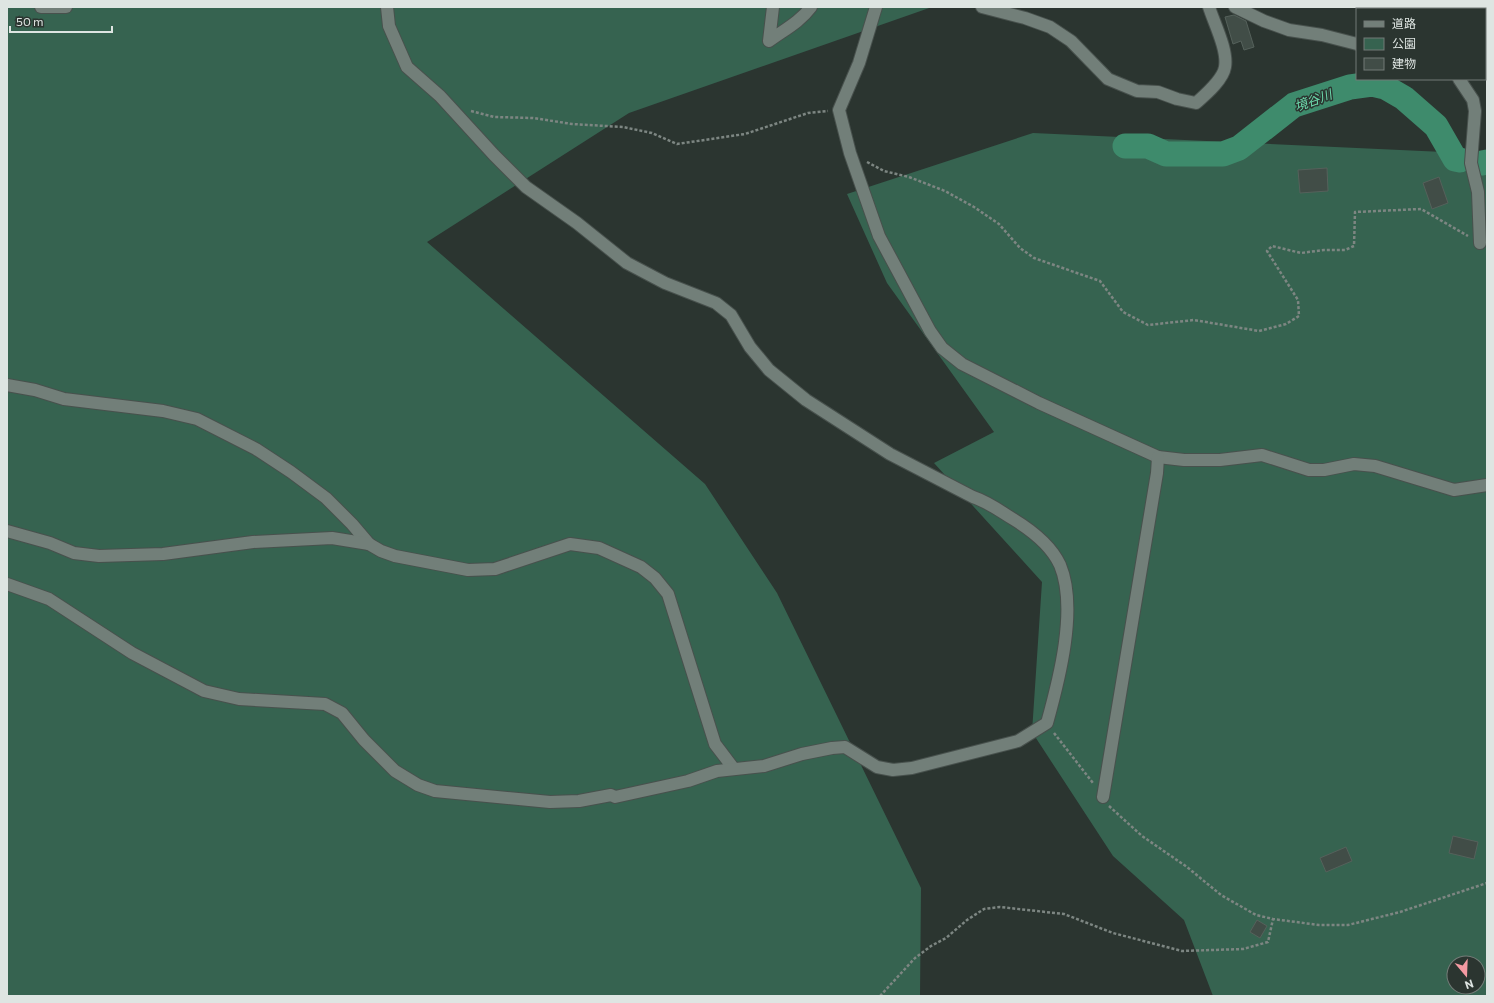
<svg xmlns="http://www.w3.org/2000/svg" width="1494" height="1003" viewBox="0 0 1494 1003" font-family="Commissioner,'Noto Sans JP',sans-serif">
	<rect width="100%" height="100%" fill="#2b3530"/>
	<!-- green -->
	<g fill="#366350" fill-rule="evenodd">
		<polygon points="7,7 932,7 629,113 427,242 705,484 777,593 921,888 920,996 7,996"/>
		<path d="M1033 133 1487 154V996H1213L1184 920 1113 856 1032 732 1042 582 934 463 994 432 887 283 847 194ZM1454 963H1478V987H1454Z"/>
	</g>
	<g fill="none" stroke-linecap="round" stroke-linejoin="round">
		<!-- river -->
		<g stroke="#3e8b6c" stroke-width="25">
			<polyline points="1125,146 1148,146 1166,154 1223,154 1239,148 1294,105 1350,87 1372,84 1385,87 1404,98 1436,126 1455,159 1460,160"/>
			<polyline points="1482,163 1487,162"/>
		</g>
	</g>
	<!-- building -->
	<g fill="#414d47" stroke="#55615b">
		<polygon points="1234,15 1246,21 1254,47 1244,50 1241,41 1233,44 1225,17"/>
		<polygon points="1327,168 1328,191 1300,193 1298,170"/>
		<polygon points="1439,177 1448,203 1432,209 1423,183"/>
		<polygon points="1453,836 1478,842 1474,859 1449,853"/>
		<polygon points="1346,847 1352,861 1326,872 1320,858"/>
		<polygon points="1257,920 1267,926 1260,938 1250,932"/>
	</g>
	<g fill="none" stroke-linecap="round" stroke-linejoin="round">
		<!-- street casing -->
		<g stroke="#48514d" stroke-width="14">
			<g id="street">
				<polyline points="41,7 66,7"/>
				<path d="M773 7 769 41C784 30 800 22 811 7"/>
				<polyline points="876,7 859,63 839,110 850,153 879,236 930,331 942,348 962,364 1039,403 1158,457 1184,460 1220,460 1262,455 1309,470 1324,470 1354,464 1375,466 1454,490 1487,485"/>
				<path d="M982 7 1025 18 1050 27 1071 41 1108 79 1137 91 1158 92 1177 99 1196 103C1205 95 1223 80 1225 67 1228 50 1214 23 1209 7"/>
				<polyline points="1235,7 1264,21 1289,30 1322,35 1357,44"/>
				<polyline points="1437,9 1438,7"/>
				<polyline points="1459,79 1473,100 1475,111 1471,163 1478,192 1480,243"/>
				<polyline points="7,385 35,390 64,399 163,411 197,419 256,449 291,472 326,498 352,524 369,544"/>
				<polyline points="7,531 50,543 74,553 99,556 163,554 253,542 332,538 369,544 381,551 395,556 468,570 495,569 570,544 599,548 641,567 655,578 668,594 715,744 734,769"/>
				<path d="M7 584 49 599 132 653 204 691 239 699 325 704 342 713 364 740 395 771 418 785 435 791 550 802 579 801 611 795 615 797 688 781 717 771 764 766 802 754 832 748 845 747 877 767 893 770 912 768 1018 741 1047 723C1059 680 1078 608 1060 565 1051 545 1031 530 1013 519 1000 511 988 502 973 497L890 454 806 400 769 370 750 347 731 315 716 303 665 283 627 263 577 223 526 187 494 155 440 96 407 67 389 26 387 7"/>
				<polyline points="1103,797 1157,473 1158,457"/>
			</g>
		</g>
		<!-- path -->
		<g stroke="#7d8682" stroke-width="2.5" stroke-dasharray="3 2" stroke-linecap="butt">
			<polyline points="471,111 494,117 533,118 572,124 623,127 652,133 677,144 745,134 808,113 828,111"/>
			<polyline points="867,162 884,171 909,177 945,191 974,207 999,224 1020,248 1034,258 1100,281 1123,312 1148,325 1194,320 1259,331 1286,324 1299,316 1298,300 1267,251 1272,246 1301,253 1324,250 1345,250 1354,246 1355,212 1421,209 1468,236"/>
			<polyline points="1054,733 1093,783"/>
			<polyline points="1109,806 1142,836 1187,867 1221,895 1256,915 1273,919 1319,925 1348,925 1400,912 1487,883"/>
			<polyline points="880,996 915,958 931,946 946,938 967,920 984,909 1000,907 1064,914 1113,933 1182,951 1243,949 1268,942 1273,919"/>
		</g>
		<!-- street -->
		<use href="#street" stroke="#727f79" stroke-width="12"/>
	</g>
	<g text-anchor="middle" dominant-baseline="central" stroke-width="3" stroke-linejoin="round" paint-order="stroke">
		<!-- water labels -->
		<g font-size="13" font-style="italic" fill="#6cd9ac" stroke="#2b3530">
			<text transform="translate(1313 100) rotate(-20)">境谷川</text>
		</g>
	</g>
	<!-- border -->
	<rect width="1494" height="1003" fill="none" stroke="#dee5e2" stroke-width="16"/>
	<!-- legend -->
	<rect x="1356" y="8" width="130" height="72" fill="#2b3530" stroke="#737b77"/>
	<rect x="1364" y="21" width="20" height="6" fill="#727f79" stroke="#737b77"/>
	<text x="1392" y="28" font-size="12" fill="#dee5e2">道路</text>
	<rect x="1364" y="38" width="20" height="12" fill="#366350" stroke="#737b77"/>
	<text x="1392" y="48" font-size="12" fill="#dee5e2">公園</text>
	<rect x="1364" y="58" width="20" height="12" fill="#414d47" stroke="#737b77"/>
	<text x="1392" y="68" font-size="12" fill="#dee5e2">建物</text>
	<!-- north arrow -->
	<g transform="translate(1466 975) rotate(161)"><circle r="19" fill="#2b3530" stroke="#737b77"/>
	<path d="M0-3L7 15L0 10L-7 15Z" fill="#f49aa2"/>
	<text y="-6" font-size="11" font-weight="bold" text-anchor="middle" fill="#dee5e2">N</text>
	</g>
	<!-- scale -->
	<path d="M10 26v6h102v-6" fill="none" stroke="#dee5e2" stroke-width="2"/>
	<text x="16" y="26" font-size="12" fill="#dee5e2" stroke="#2b3530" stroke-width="3" paint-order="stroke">50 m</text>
</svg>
